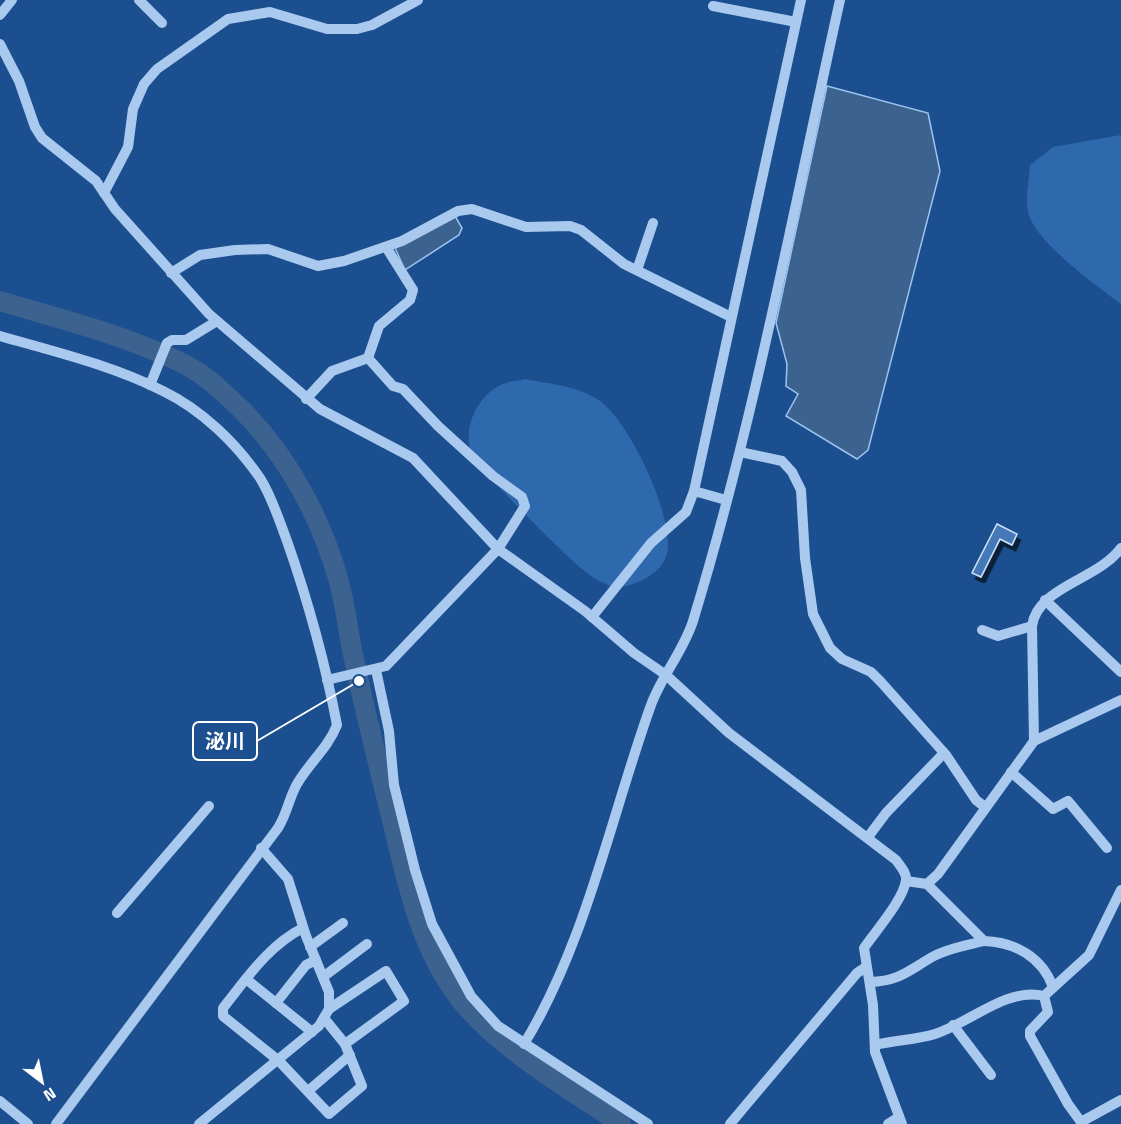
<svg xmlns="http://www.w3.org/2000/svg" width="1121" height="1124" viewBox="0 0 1121 1124" font-family="'Titillium Web','Noto Sans JP',sans-serif">
	<defs>
		<filter id="shadow"><feDropShadow dx="3.5" dy="6" stdDeviation="0" flood-color="#0009"/></filter>
	</defs>
	<rect width="100%" height="100%" fill="#1b4f8f"/>
	<!-- green -->
	<g fill="#2e69ad">
		<path d="M1121 135V304C1097 286 1034 241 1028 212 1025 196 1029 180 1030 165L1053 147Z"/>
		<path d="M525 379C550 384 579 386 600 401 630 422 675 518 667 554 661 575 634 586 615 588 606 584 595 580 587 573 567 558 476 468 470 449 464 424 479 394 503 384 509 381 518 381 525 379Z"/>
	</g>
	<!-- water -->
	<g fill="#3c6290" stroke="#9cc4f0" stroke-width="1.5">
		<polygon points="827,86 928,113 940,171 868,450 857,459 786,416 798,394 786,386 787,364 776,323"/>
		<polygon points="455,216 462,228 459,235 405,270 395,248"/>
	</g>
	<g fill="none" stroke-linecap="round" stroke-linejoin="round">
		<!-- river -->
		<path stroke="#3c6290" stroke-width="20" d="M0 301C63 320 126 335 184 364 206 375 224 393 241 409 287 455 322 519 339 582 346 607 348 633 354 659 365 711 378 764 391 816 406 878 419 946 459 998 498 1048 568 1088 621 1124"/>
	</g>
	<!-- building -->
	<polygon fill="#4478b7" stroke="#cfe3fa" stroke-width="1.5" filter="url(#shadow)" points="997,524 1017,534 1012,545 1000,539 981,577 972,573"/>
	<g fill="none" stroke-linecap="round" stroke-linejoin="round">
		<!-- minor -->
		<g stroke="#a9c9ee" stroke-width="10">
			<polyline points="139,0 162,23"/>
			<polyline points="713,6 796,22"/>
			<polyline points="0,15 12,0"/>
			<path d="M0 44 19 81 35 127 42 138 96 181 115 209 209 314 320 409 413 458 498 549 585 611 634 653 666 675 729 733 896 860C900 866 907 873 906 880 904 899 875 932 864 948L873 1005 875 1052 902 1124"/>
			<polyline points="104,193 128,147 133,109 144,84 157,69 228,19 270,12 327,29 357,29 372,25 418,0"/>
			<polyline points="637,270 653,223"/>
			<polyline points="171,273 200,255 235,250 268,249 318,266 344,261 402,241 458,211 472,209 526,227 570,226 581,230 624,264 731,317"/>
			<path d="M0 336C56 352 111 365 163 391 202 410 236 443 260 478 272 497 279 520 287 541 308 601 325 662 337 725 328 748 309 763 297 784 289 798 287 814 278 828L56 1124"/>
			<polyline points="368,358 379,326 410,300 413,290 386,247"/>
			<polyline points="150,385 167,343 172,340 186,340 217,321"/>
			<polyline points="306,399 332,371 368,358"/>
			<polyline points="740,452 782,461 792,472 801,490 805,558 813,614 830,648 842,659 871,672 881,682 946,755 976,800 985,807"/>
			<polyline points="694,491 726,500"/>
			<polyline points="1045,600 1121,672"/>
			<polyline points="592,617 651,543 686,512 694,491 801,0"/>
			<polyline points="982,630 998,636 1032,626"/>
			<polyline points="376,670 389,731 394,785 415,870 432,924 471,996 498,1026 648,1124"/>
			<polyline points="327,680 386,666 498,549 525,506 522,497 493,476 438,426 403,389 393,386 368,358"/>
			<path d="M1034 741 1032 626C1037 587 1098 580 1121 548"/>
			<polyline points="1011,772 1053,809 1068,801 1107,848"/>
			<polyline points="868,837 886,813 944,753"/>
			<path d="M906 881 927 884 984 941C1015 942 1042 957 1053 987"/>
			<polyline points="927,884 938,874 1034,741 1121,700"/>
			<polyline points="1121,890 1089,955 1044,996 1048,1012 1030,1031 1030,1036 1068,1104 1081,1122 1121,1100"/>
			<polyline points="117,913 209,806"/>
			<path d="M303 928C269 945 247 978 223 1008V1016L279 1061 329 1114 362 1086 345 1044 324 1018"/>
			<polyline points="310,947 343,923"/>
			<polyline points="323,977 367,944"/>
			<polyline points="246,979 312,1032"/>
			<path d="M870 982C900 981 909 970 934 956 949 948 968 945 984 941"/>
			<polyline points="276,1003 306,965 316,960"/>
			<polyline points="329,1009 386,971 404,1001 345,1044"/>
			<polyline points="953,1025 991,1075"/>
			<path d="M524 1044C586 943 611 816 651 705 662 675 683 652 693 621 755 418 794 207 840 0"/>
			<path d="M875 1045C894 1040 916 1040 935 1034 970 1023 1006 987 1044 996"/>
			<polyline points="308,1091 350,1055"/>
			<polyline points="0,1101 28,1124"/>
			<polyline points="199,1124 319,1026 329,1009 329,992 306,936 288,879 261,848"/>
			<polyline points="730,1124 857,973 866,967"/>
			<polyline points="888,1124 899,1117"/>
		</g>
	</g>
	<!-- callouts -->
	<path fill="none" stroke="#fff" stroke-width="2" d="M359 681L257 741"/>
	<circle fill="#fff" stroke="#1b4f8f" stroke-width="2" cx="359" cy="681" r="6"/>
	<rect fill="#1b4f8f" stroke="#fff" stroke-width="2" x="193" y="722" width="64" height="38" rx="6"/>
	<g font-size="20" text-anchor="middle" font-weight="bold" fill="#fff">
		<text x="225" y="748">泌川</text>
	</g>
	<!-- north arrow -->
	<g transform="translate(42 1082) rotate(148)" stroke="#1b4f8f" stroke-width="4.5" paint-order="stroke">
	<path d="M0-4.5L10 22L0 15L-10 22Z" fill="#ffffff"/>
	<text y="-9" font-size="16" font-weight="bold" text-anchor="middle" fill="#ffffff">N</text>
	</g>
</svg>
